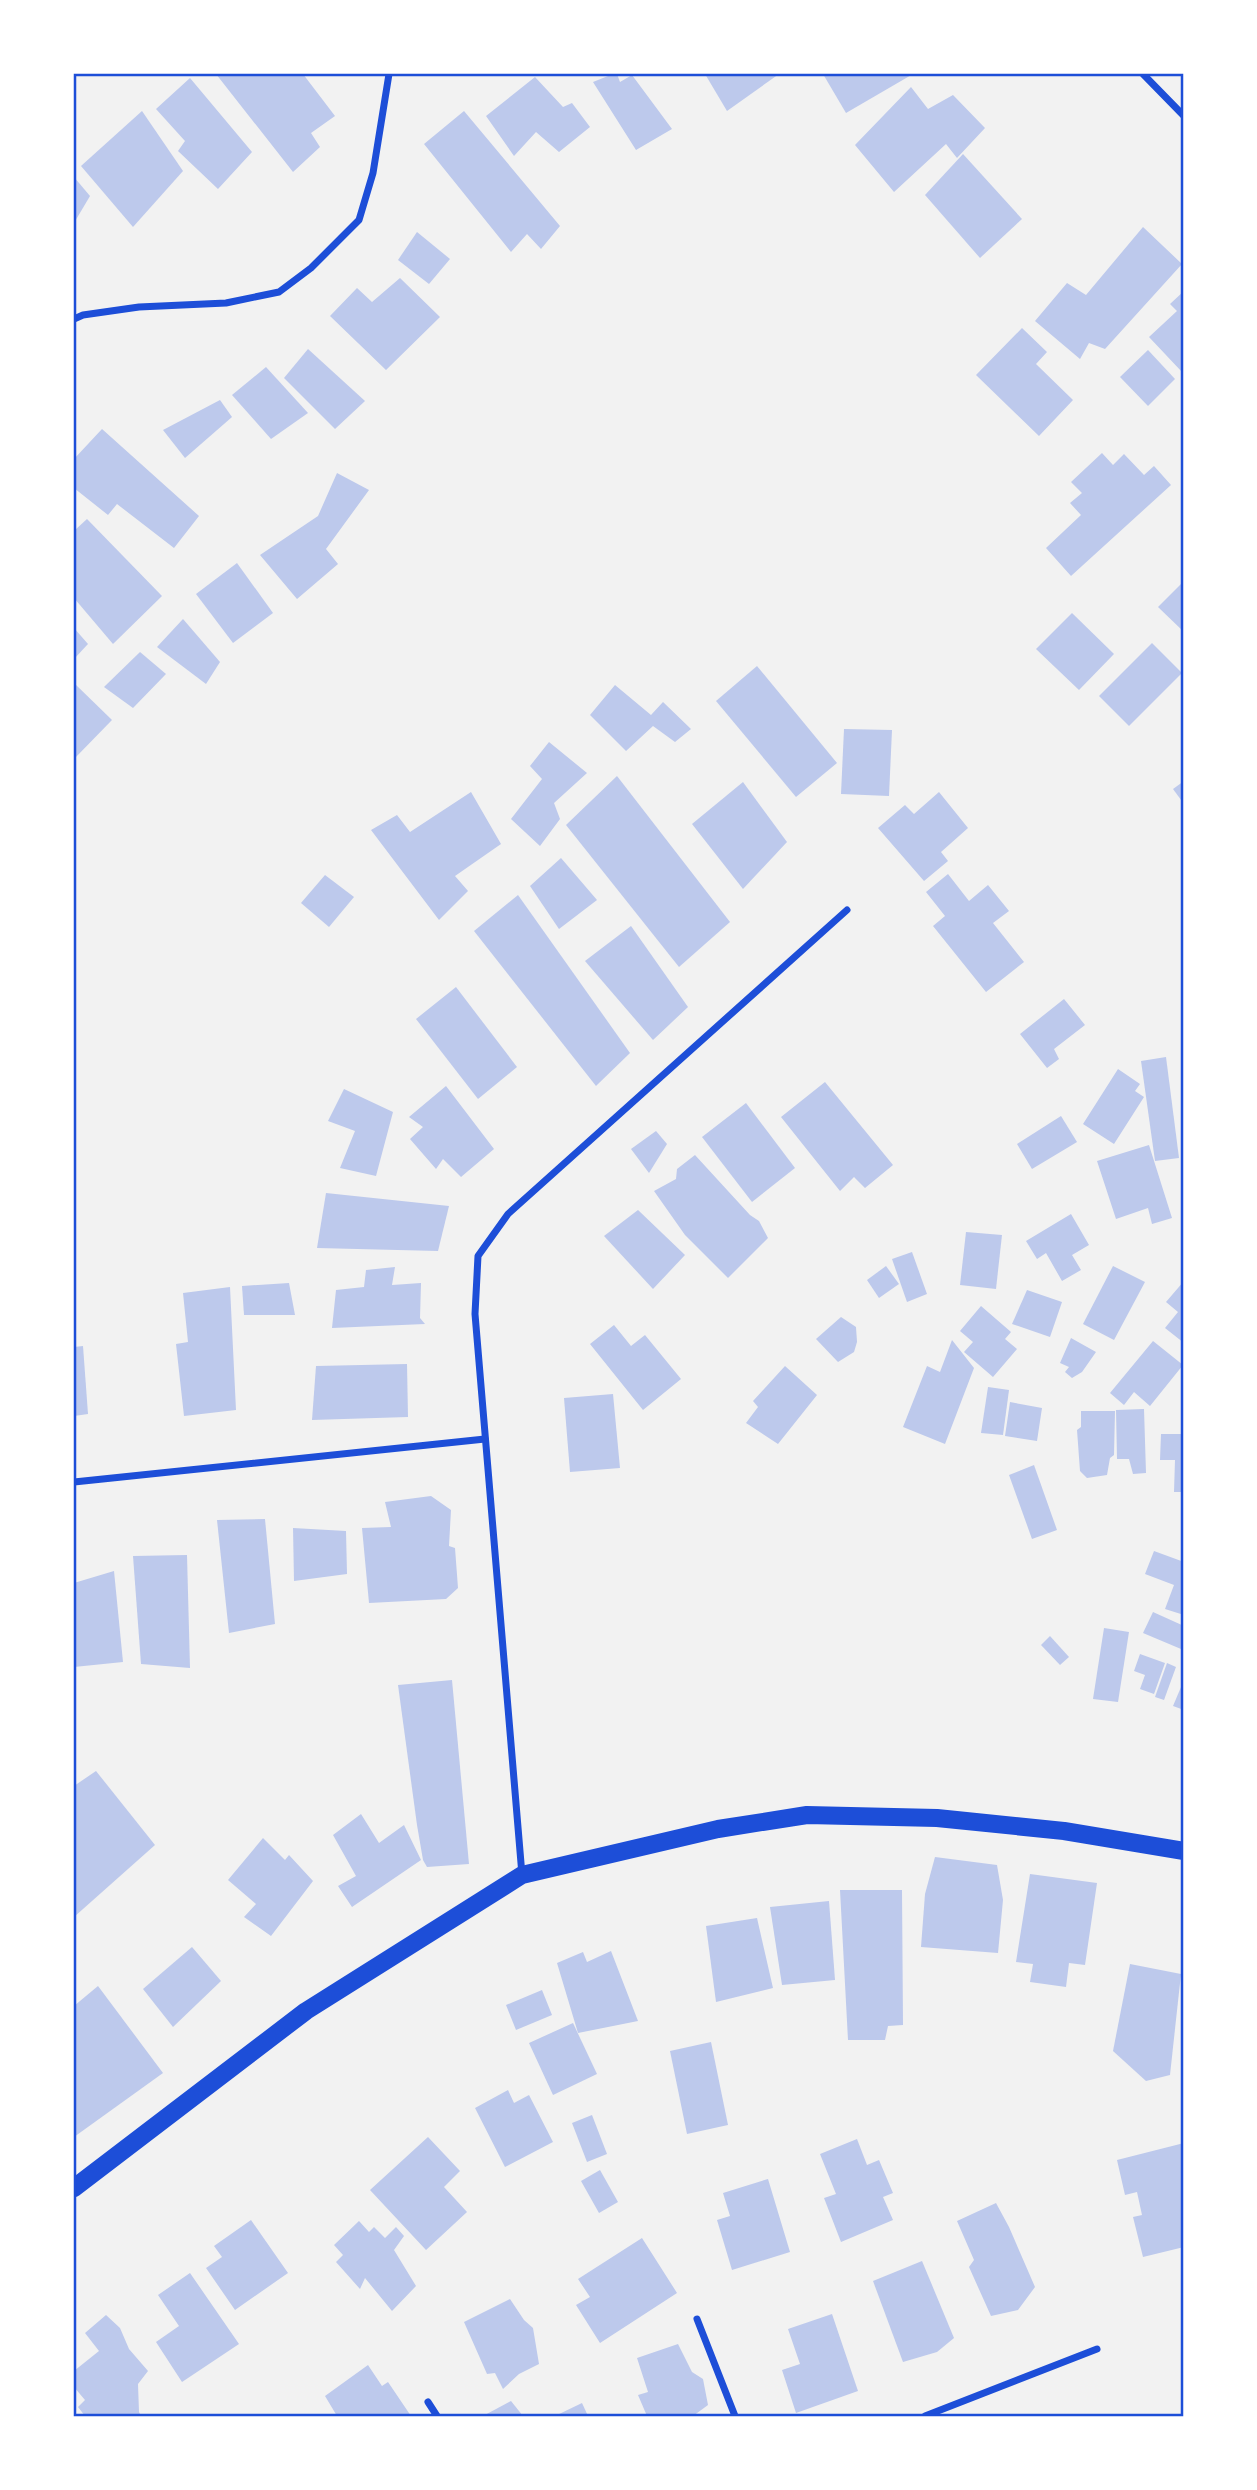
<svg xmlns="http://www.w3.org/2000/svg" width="1257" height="2490" viewBox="0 0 1257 2490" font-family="'DejaVu Sans',sans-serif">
	<rect width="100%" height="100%" fill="#f2f2f2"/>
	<!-- building -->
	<g fill="#bdc9ec">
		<polygon points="216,74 303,74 335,116 311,133 320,147 293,172"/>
		<polygon points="613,74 617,74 620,82 632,75 672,129 636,150 593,82"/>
		<polygon points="705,74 779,74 727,111"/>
		<polygon points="823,74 913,74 846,113"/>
		<polygon points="535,77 563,107 572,103 590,127 559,152 536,132 514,156 486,116"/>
		<polygon points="190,78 252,152 218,189 178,151 185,141 156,109"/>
		<polygon points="911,87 928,109 953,95 985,128 957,158 946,144 894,192 855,145"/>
		<polygon points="142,111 183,171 133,227 81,166"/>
		<polygon points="464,111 560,226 541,249 527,234 511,252 424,144"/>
		<polygon points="963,154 1022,219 980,258 925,195"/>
		<polygon points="74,177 90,196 74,223"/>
		<polygon points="1143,227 1182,264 1105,349 1089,343 1080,359 1035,321 1067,283 1086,295"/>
		<polygon points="417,232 450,259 429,284 398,260"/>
		<polygon points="400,278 440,317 386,370 330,316 357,288 372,302"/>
		<polygon points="1184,291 1184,370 1182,372 1149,337 1177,311 1170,304"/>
		<polygon points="1022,328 1047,352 1036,364 1073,400 1039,436 976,375"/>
		<polygon points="308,349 365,401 335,429 284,378"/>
		<polygon points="1148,350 1175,379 1148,406 1120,377"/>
		<polygon points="266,367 308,413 271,439 232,395"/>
		<polygon points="220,400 232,417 185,458 163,430"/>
		<polygon points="102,429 199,516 174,548 117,504 108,515 74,488 74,459"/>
		<polygon points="1102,453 1113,465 1124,454 1144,475 1154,466 1171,485 1071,576 1046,548 1081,515 1070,503 1082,493 1071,482"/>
		<polygon points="337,473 369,490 326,549 338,564 297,599 260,555 318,516"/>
		<polygon points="87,519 162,596 113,644 74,598 74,531"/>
		<polygon points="237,563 273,613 233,643 196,594"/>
		<polygon points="1184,581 1184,632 1158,607"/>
		<polygon points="1072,613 1114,654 1079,690 1036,649"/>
		<polygon points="183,619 220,662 206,684 157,647"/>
		<polygon points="74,628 88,644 74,659"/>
		<polygon points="1152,643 1182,673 1129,726 1099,696"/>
		<polygon points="140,652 166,674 133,708 104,687"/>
		<polygon points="757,666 837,763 796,797 716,701"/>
		<polygon points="74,683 112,720 74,759"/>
		<polygon points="615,685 651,715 663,702 691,729 675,742 653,726 626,751 590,715"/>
		<polygon points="844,729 892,730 889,796 841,794"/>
		<polygon points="549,742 587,773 554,803 560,819 540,846 511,819 542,779 530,766"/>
		<polygon points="617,776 730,922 679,967 566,825"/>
		<polygon points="1184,781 1184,804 1173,789"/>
		<polygon points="743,782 787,842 743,889 692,824"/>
		<polygon points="471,792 501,844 455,876 468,891 439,920 371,830 397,815 410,832"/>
		<polygon points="939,792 968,828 941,852 948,861 924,881 878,828 905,805 914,814"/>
		<polygon points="561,858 597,900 559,929 530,886"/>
		<polygon points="948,874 969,901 988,885 1009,911 993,923 1024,962 986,992 933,926 945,916 926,892"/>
		<polygon points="325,875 354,897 329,927 301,903"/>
		<polygon points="518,895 630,1053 596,1086 474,931"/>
		<polygon points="631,926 688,1007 653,1040 585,961"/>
		<polygon points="456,987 517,1067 478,1099 416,1019"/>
		<polygon points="1064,999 1085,1025 1054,1049 1059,1059 1047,1068 1020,1034"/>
		<polygon points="1166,1057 1179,1158 1155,1161 1141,1061"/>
		<polygon points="1118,1069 1140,1084 1135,1091 1144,1097 1114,1144 1083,1124"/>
		<polygon points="825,1082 893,1165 865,1188 854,1177 840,1191 781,1117"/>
		<polygon points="446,1086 494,1149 461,1177 443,1159 436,1169 410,1139 423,1127 409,1117"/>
		<polygon points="344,1089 393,1112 376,1176 340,1168 355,1131 328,1121"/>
		<polygon points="746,1103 795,1168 752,1202 702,1137"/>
		<polygon points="1061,1116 1077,1142 1032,1169 1017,1144"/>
		<polygon points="656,1131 667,1144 649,1173 631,1149"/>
		<polygon points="1149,1145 1172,1218 1152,1224 1148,1208 1116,1219 1097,1161"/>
		<polygon points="695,1155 750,1215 759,1221 768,1238 728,1278 685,1235 654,1191 676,1179 677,1169"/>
		<polygon points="326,1193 449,1206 438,1251 317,1248"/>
		<polygon points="638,1210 685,1255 653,1289 604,1236"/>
		<polygon points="1071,1214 1089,1245 1072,1255 1081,1270 1062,1281 1046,1253 1037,1259 1026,1241"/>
		<polygon points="966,1232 1002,1235 996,1289 960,1285"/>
		<polygon points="912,1252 927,1294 907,1302 892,1259"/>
		<polygon points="886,1266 899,1284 879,1298 867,1280"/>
		<polygon points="1113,1266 1145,1282 1114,1340 1083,1324"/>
		<polygon points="395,1267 392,1285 421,1283 420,1318 425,1324 332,1328 336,1290 364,1287 366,1270"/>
		<polygon points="1184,1281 1184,1343 1165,1328 1178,1312 1166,1302"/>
		<polygon points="289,1283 295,1315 244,1315 242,1286"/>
		<polygon points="230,1287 236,1410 184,1416 176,1344 188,1342 183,1293"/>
		<polygon points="1027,1290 1062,1302 1050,1337 1012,1324"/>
		<polygon points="981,1306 1011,1332 1005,1339 1017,1349 993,1377 964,1352 973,1342 960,1331"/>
		<polygon points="841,1317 856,1327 857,1342 854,1352 838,1362 816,1339"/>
		<polygon points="614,1325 631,1346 645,1335 681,1379 643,1410 590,1344"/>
		<polygon points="1071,1338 1096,1352 1082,1372 1072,1378 1065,1372 1069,1367 1060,1363"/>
		<polygon points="952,1340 974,1368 945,1444 903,1427 927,1366 940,1372"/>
		<polygon points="1153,1341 1183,1365 1150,1406 1134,1392 1124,1405 1110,1393"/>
		<polygon points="83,1346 88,1414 74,1416 74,1347"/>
		<polygon points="407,1364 408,1417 312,1420 316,1366"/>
		<polygon points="785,1366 817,1395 778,1444 746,1423 758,1407 753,1401"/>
		<polygon points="988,1387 1009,1390 1003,1435 981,1433"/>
		<polygon points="613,1394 620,1468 570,1472 564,1398"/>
		<polygon points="1010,1402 1042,1408 1037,1441 1005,1436"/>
		<polygon points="1144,1409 1146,1473 1133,1474 1129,1459 1117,1459 1116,1410"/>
		<polygon points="1081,1411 1115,1411 1114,1455 1110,1458 1107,1475 1087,1478 1080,1471 1077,1430 1081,1427"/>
		<polygon points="1161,1434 1184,1434 1184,1492 1174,1492 1175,1460 1160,1460"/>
		<polygon points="1034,1465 1057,1530 1032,1539 1009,1475"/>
		<polygon points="431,1496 451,1510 449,1546 455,1548 458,1588 446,1599 369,1603 362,1528 391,1527 385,1502"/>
		<polygon points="265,1519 275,1624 229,1633 217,1520"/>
		<polygon points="293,1528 346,1531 347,1574 294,1581"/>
		<polygon points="1154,1551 1184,1562 1184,1615 1165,1609 1174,1585 1145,1574"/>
		<polygon points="187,1555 190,1668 141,1664 133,1556"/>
		<polygon points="114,1571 123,1662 74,1667 74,1583"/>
		<polygon points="1153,1612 1184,1626 1181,1649 1143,1633"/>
		<polygon points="1104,1628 1129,1632 1118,1702 1093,1699"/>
		<polygon points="1050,1636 1069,1657 1060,1665 1041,1645"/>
		<polygon points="1140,1654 1165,1663 1154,1694 1140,1689 1145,1675 1134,1671"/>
		<polygon points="1167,1663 1176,1667 1164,1700 1155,1697"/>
		<polygon points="452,1680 469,1864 427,1867 423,1860 417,1825 398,1685"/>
		<polygon points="1184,1680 1184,1710 1173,1706"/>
		<polygon points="96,1771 155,1845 74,1917 74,1786"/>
		<polygon points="361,1814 379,1843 404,1825 421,1860 352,1907 338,1886 356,1876 333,1835"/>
		<polygon points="263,1838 285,1860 289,1855 313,1881 271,1936 244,1917 256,1904 228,1880"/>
		<polygon points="935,1857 997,1865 1003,1900 998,1953 921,1947 925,1894"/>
		<polygon points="1030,1874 1097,1883 1085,1965 1069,1963 1066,1987 1030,1982 1033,1964 1016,1962"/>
		<polygon points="840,1890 902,1890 903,2025 888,2026 885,2040 848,2040"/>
		<polygon points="829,1901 835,1980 782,1985 770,1907"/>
		<polygon points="757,1918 773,1988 716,2002 706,1926"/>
		<polygon points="192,1947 221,1981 173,2027 143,1989"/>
		<polygon points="611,1951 638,2021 578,2033 557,1963 583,1952 587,1962"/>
		<polygon points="1130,1964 1181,1974 1170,2075 1146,2081 1113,2051"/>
		<polygon points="98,1986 163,2073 74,2137 74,2006"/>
		<polygon points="542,1990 552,2015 516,2030 506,2005"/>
		<polygon points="573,2023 597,2074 553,2095 529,2043"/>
		<polygon points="711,2042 728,2125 687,2134 670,2051"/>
		<polygon points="508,2090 514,2103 529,2095 553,2142 505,2167 475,2108"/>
		<polygon points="592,2115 607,2154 587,2162 572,2123"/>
		<polygon points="428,2137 460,2171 444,2187 467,2212 426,2250 370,2190"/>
		<polygon points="857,2139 867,2165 879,2160 893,2193 883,2197 893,2220 841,2242 824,2198 836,2194 820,2154"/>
		<polygon points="1184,2143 1184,2247 1143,2257 1133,2217 1142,2215 1137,2192 1125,2195 1117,2160"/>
		<polygon points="600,2170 618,2202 599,2213 581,2181"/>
		<polygon points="768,2179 790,2252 732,2270 717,2220 730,2216 723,2193"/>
		<polygon points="996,2203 1009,2227 1035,2287 1018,2310 991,2316 969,2267 974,2260 957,2221"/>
		<polygon points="251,2220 288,2273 235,2310 206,2268 222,2257 214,2246"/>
		<polygon points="359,2221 369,2232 374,2227 385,2238 396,2227 404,2236 394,2250 416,2286 392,2311 365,2278 360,2289 336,2262 343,2255 334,2245"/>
		<polygon points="642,2238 677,2293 600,2343 576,2305 590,2297 578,2279"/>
		<polygon points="922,2261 954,2338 937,2352 903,2362 873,2281"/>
		<polygon points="190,2273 239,2344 182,2382 156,2342 179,2326 158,2295"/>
		<polygon points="510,2299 524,2320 533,2328 539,2364 519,2374 503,2389 495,2373 487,2374 464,2322"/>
		<polygon points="832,2314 858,2391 796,2413 782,2370 800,2364 788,2329"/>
		<polygon points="106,2315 120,2328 129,2349 148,2371 138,2384 139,2412 141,2416 85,2416 78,2407 85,2400 74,2387 74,2371 99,2351 85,2333"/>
		<polygon points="678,2344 692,2372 703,2379 708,2405 693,2416 647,2416 638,2395 648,2392 637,2358"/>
		<polygon points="368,2365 382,2386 388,2382 411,2416 337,2416 325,2396"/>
		<polygon points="511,2401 523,2416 483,2416"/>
		<polygon points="582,2403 588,2416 555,2416"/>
	</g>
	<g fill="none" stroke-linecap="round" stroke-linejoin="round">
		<!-- minor -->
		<g stroke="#1d4ed8" stroke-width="7">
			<polyline points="1143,74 1184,116"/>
			<polyline points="74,319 83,315 139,307 226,303 279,292 311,268 359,220 373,173 389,74"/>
			<polyline points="74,1482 485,1439"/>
			<polyline points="522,1875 475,1314 478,1256 508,1214 847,910"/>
			<polyline points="697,2319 735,2416"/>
			<polyline points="428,2402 437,2416"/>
			<polyline points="925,2416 1097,2349"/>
		</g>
		<!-- primary -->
		<polyline stroke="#1d4ed8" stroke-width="18" points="74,2188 306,2011 522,1875 718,1829 807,1815 937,1818 1064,1831 1184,1851"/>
	</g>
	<!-- border -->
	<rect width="1257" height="2490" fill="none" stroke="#ffffff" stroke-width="150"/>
	<rect x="75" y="75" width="1107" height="2340" fill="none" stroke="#1d4ed8" stroke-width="2.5"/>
</svg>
